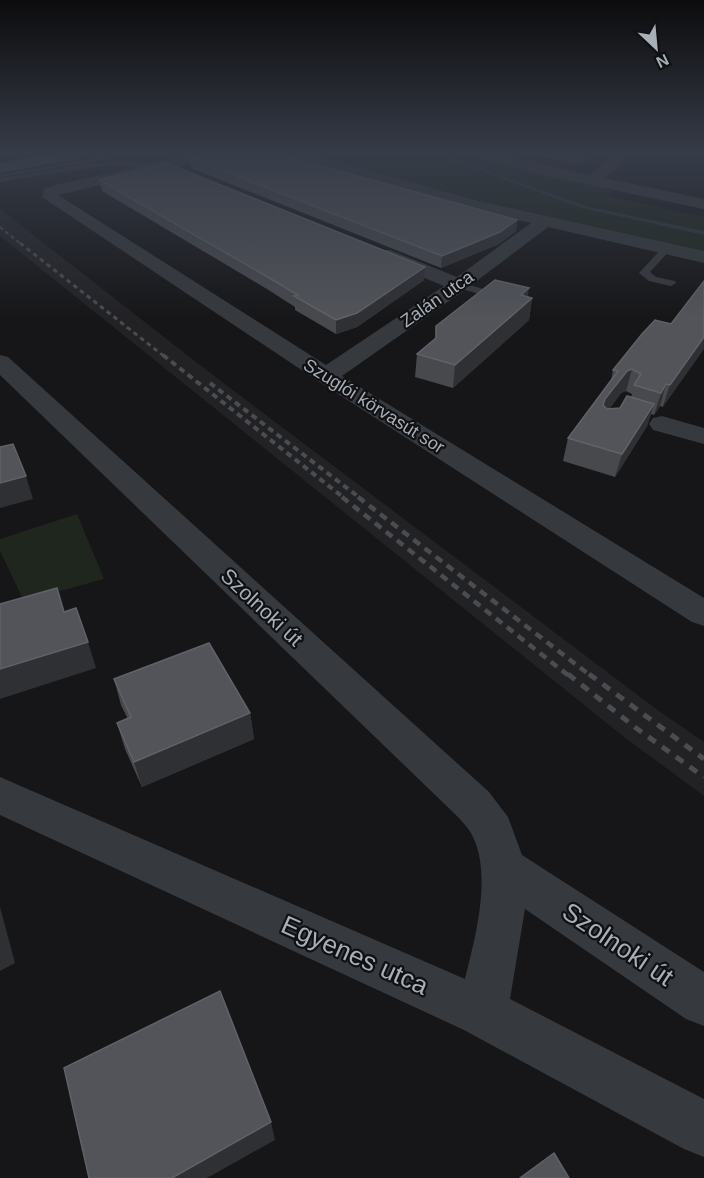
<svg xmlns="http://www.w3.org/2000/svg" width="704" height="1178" viewBox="0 0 704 1178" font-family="Arial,sans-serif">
	<rect width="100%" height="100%" fill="#161618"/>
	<!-- built -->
	<g fill="#222225">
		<polygon points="109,154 137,154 0,178 0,172"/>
		<polygon points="0,209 205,369 659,711 704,742 704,796 624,737 0,236"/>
	</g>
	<!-- green -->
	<g fill="#1e261d">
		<polygon points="306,154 472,154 614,190 607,196 704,217 704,253 488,206"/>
		<polygon points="77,514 104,579 24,601 0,551 0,539"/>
	</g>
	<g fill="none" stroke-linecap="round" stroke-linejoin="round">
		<!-- stream -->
		<polygon fill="#2b383d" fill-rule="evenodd" points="435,154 442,154 585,206 704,231 704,235 582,208"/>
		<!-- lane -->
		<g fill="#36393d" fill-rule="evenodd">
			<polygon points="124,161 166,164 170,166 166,168 103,166 0,182 0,178 83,164"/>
			<polygon points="664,246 672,248 650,272 656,277 675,281 676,283 671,286 649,281 639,273"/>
			<polygon points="459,282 504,295 505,297 500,300 455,287 455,283"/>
		</g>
		<!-- street -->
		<g fill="#36393d" fill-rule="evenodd">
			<polygon points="194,154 223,154 216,158 58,195 326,365 444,286 376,258 374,254 376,250 390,250 457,277 531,223 465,208 289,157 287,154 311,154 474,200 704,251 704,263 548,227 466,289 342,376 704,598 704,626 692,622 318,381 42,197 44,189 56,185"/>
			<polygon points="475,154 500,154 589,175 615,154 632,154 605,178 704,199 704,209 537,174 477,157"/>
			<path d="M0 355 8 357 489 792 508 817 522 855 704 972V1026L686 1019 525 909 510 999 704 1099V1157L684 1149 464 1030 0 815V777L465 979C475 938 492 877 473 837 470 830 464 824 459 818L0 375Z"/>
			<polygon points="662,416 704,428 704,444 653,430 649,424 653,418"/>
		</g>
		<!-- primary -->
		<polygon fill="#52565c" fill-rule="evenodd" points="53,154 88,154 81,158 0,173 0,163"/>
		<!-- tram -->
		<polyline stroke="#494d52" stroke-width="1.5" points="0,176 129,154"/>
		<!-- rail-far4 -->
		<polyline stroke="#494d52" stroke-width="2" stroke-dasharray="4 3" stroke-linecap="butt" points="0,227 22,245"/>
		<!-- rail-far3 -->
		<polyline stroke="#494d52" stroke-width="3" stroke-dasharray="4.5 4" stroke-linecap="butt" points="20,243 165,357"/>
		<!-- rail-far2 -->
		<g stroke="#494d52" stroke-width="4" stroke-dasharray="6 4.5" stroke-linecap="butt">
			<polyline points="163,355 344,498"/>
			<polyline points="210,383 360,498"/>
		</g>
		<!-- rail-far1 -->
		<g stroke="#494d52" stroke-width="4.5" stroke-dasharray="8 6" stroke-linecap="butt">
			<polyline points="342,497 569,676"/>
			<polyline points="358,497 591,676"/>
		</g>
		<!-- rail -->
		<g stroke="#494d52" stroke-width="5" stroke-dasharray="9 8" stroke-linecap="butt">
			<polyline points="568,674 636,728 704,777"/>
			<polyline points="589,674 704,759"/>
		</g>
	</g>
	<!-- wall -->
	<g fill="#47494d" fill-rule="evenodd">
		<polygon points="534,154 600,154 577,164"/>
		<polygon points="225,156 517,220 516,231 499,244 441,268 191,168 190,158"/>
		<polygon points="99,180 424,280 357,327 336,334 295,310 295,307 267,289 102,191"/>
		<path d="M704 281 663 407 660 406 654 415 651 414 647 426 615 477 563 461 568 438 611 381 613 370 671 324ZM626 391 632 394 631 397 620 408H610L621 393Z"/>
		<polygon points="528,297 532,298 529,320 453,388 415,377 417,354 435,339 436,326"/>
		<polygon points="114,679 250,713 254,739 142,787 125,749 117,723 128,719 121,705"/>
	</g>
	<!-- shaded-wall -->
	<g fill="#2f3033">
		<polygon points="579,154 600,154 577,164"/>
		<polygon points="517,220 516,231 499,244 441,268 442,256"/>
		<polygon points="425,267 424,280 357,327 336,334 336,320"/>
		<polygon points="529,288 527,303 532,298 529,320 453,388 455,365 521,295"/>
		<polygon points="704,337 704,349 663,407 670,385"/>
		<polygon points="632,369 626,391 621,393 600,422 603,405 605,399 627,371"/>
		<polygon points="666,384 660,406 654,415 661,393"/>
		<polygon points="654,404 647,426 615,477 622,454"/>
		<polygon points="26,476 33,499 0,508 0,483"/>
		<polygon points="88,642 96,668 0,699 0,669"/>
		<polygon points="250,713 254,739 142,787 134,762"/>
		<polygon points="0,907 15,963 0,971"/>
		<polygon points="271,1122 275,1140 207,1178 172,1178"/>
	</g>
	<!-- building -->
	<g fill="#525459" stroke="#5f6268" stroke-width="1.5">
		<polygon points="207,154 221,154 225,156 230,154 278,154 517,220 500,232 442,256 190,158"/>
		<polygon points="166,163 425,267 357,313 336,320 294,296 298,295 266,276 99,180"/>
		<polygon points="495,280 529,288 521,295 532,298 455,365 417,354 436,338 436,326"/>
		<polygon points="704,281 704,337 670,385 666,384 661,393 634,385 641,374 632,369 627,371 605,399 603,405 607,409 620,408 627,396 654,404 622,454 568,438 618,371 613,370 642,334 655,320 671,324"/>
		<polygon points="13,444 26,476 0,483 0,447"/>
		<polygon points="57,588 64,612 76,608 88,642 0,669 0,604"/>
		<polygon points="209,643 250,713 134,762 117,723 131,717 114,679"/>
		<polygon points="220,991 271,1122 172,1178 89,1178 64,1068"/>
		<polygon points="554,1153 569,1178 520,1178"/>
	</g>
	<!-- sky -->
	<linearGradient id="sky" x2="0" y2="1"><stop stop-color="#0c0c0d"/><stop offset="0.48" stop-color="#363c48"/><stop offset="1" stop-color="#363c48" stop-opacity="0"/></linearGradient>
	<rect width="704" height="319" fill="url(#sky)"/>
	<g text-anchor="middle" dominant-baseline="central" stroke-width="4.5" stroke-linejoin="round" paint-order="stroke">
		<!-- far-street labels -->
		<g font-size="18" fill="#a7afb9" stroke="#111113">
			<text transform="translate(437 299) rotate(-35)">Zalán utca</text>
			<text transform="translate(374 406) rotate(32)">Szuglói körvasút sor</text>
		</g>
		<!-- street labels -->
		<g font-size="21" fill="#a7afb9" stroke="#111113">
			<text transform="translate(262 607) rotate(43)">Szolnoki út</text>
		</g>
		<!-- near-street labels -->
		<g font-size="26" fill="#a7afb9" stroke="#111113">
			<text transform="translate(618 944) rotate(34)">Szolnoki út</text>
			<text transform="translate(355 955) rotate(24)">Egyenes utca</text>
		</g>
	</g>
	<!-- north arrow -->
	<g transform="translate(656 48) rotate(154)" stroke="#111113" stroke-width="4.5" paint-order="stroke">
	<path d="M0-4.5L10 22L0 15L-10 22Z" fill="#a7afb9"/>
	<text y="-9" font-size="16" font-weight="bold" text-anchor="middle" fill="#a7afb9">N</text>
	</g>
</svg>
